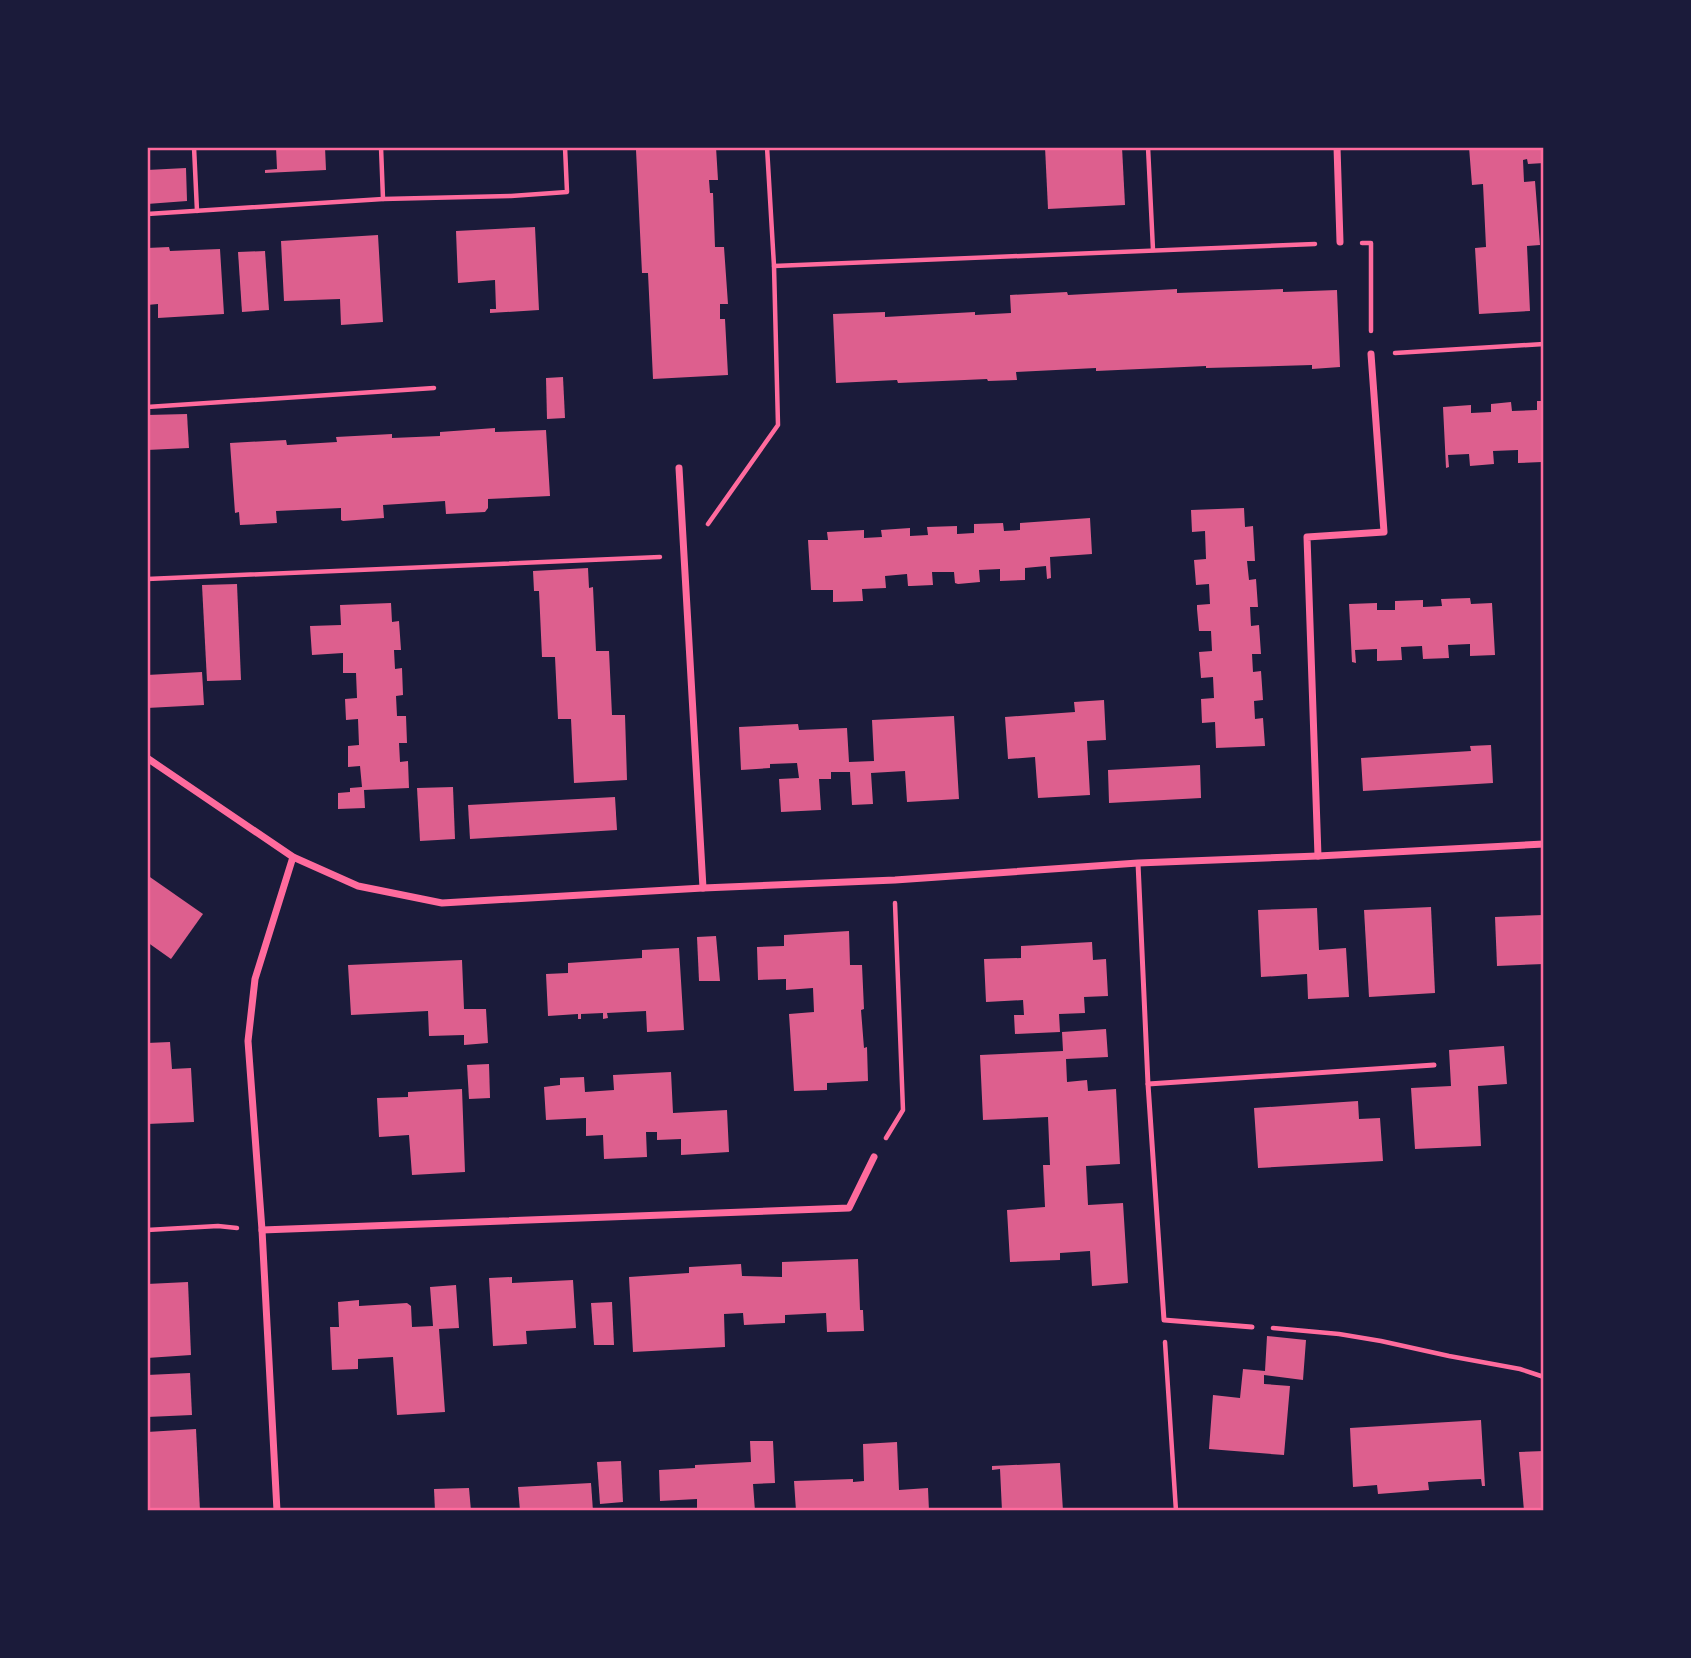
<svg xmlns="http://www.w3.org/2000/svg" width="1691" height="1658" viewBox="0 0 1691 1658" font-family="Quicksand,sans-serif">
	<rect width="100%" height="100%" fill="#1b1b3a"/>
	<!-- building -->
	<g fill="#dd5f8e">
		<polygon points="276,147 325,147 326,170 265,173 265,170 277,169"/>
		<polygon points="630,147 716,147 718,180 709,180 710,193 713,193 715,247 724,247 728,304 720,304 720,319 725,319 728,375 653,379 648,273 642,273 636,150 630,150"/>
		<polygon points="1045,147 1122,147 1125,205 1048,209"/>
		<polygon points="1469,147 1544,147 1544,163 1528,164 1527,159 1523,160 1524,182 1535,181 1540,245 1527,246 1530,311 1479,314 1475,248 1486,247 1483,184 1472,185"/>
		<polygon points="186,168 187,201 147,204 147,170"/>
		<polygon points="535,227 539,310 490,313 490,309 496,309 495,280 458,283 456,231"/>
		<polygon points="378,235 383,322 341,325 340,299 284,301 281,241"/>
		<polygon points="169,247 170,251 220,249 224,314 158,318 158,304 147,305 147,248"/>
		<polygon points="265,251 269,310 242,312 238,252"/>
		<polygon points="1177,289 1177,293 1283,289 1283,292 1337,290 1340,367 1312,369 1312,365 1206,368 1206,366 1096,371 1096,368 1016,372 1017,380 988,381 987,379 898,383 897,380 836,383 833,314 885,312 885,317 975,312 975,315 1011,313 1010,295 1067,292 1068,295"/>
		<polygon points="563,377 565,418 547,419 546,378"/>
		<polygon points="1537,401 1544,401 1544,448 1542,449 1542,462 1518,463 1518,450 1493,451 1494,464 1470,466 1469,454 1448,455 1449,467 1446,468 1443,407 1471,405 1471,413 1491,412 1491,404 1511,402 1512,411 1537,410"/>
		<polygon points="187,414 189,448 147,450 147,415"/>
		<polygon points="495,428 495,432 546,430 550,496 488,499 488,508 485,512 446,514 445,501 383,505 384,518 343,521 341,520 341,508 276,511 277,523 240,525 239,512 235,513 230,443 286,440 287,445 337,442 336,437 392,434 392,438 440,436 440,432"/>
		<polygon points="1244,508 1245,527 1253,526 1255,561 1247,561 1249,580 1256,579 1258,607 1250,607 1251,626 1259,625 1261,654 1252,654 1253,672 1261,671 1263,700 1254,701 1255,719 1263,718 1265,746 1216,748 1215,722 1202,723 1201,699 1214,698 1213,677 1201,678 1199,652 1212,651 1211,631 1199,631 1197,609 1197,605 1210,604 1209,584 1196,585 1194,560 1206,559 1205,531 1192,532 1191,510"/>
		<polygon points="1090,518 1092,554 1050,557 1051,578 1047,579 1046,566 1025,568 1025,580 1000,581 1000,569 979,570 980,582 958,584 955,583 954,572 932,572 933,585 911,586 908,586 907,574 885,576 886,588 862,589 863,601 833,602 833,590 811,590 808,540 828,540 827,532 864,530 864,538 882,537 881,530 910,528 910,536 928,535 927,527 957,526 957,534 974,533 974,524 1003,523 1004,531 1020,530 1020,523"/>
		<polygon points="588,568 589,588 593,587 596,651 609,651 612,715 625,715 627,780 574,783 571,719 558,719 555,657 542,657 539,591 534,591 533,571"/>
		<polygon points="237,584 241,680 207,681 202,585"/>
		<polygon points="1470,598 1471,604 1492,603 1495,655 1470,656 1470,644 1448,645 1449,658 1423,659 1422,646 1401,647 1402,660 1377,661 1377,649 1355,650 1356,663 1352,662 1349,604 1377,603 1377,610 1395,610 1395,601 1423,600 1423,607 1442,606 1441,599"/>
		<polygon points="391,603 392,622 399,621 401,650 394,650 395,669 402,668 403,695 396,696 397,716 406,716 407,743 399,743 400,762 408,761 409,788 364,790 365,808 338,809 338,793 350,792 350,788 362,787 360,766 348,767 348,746 359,745 358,719 346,720 345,699 357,698 356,673 343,673 343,653 312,655 310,626 341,625 340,605"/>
		<polygon points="202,672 204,705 147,708 147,675"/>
		<polygon points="1104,700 1106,740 1087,741 1090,795 1038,798 1035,757 1008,759 1005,717 1075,712 1074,702"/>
		<polygon points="954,716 959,799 907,802 905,771 871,773 873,804 852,805 850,772 831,772 831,779 819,779 821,810 781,812 779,779 799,778 797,763 770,764 770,768 741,770 739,727 798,724 799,730 847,728 849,762 874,761 872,720"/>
		<polygon points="1491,745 1493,783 1363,791 1361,758 1471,751 1470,746"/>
		<polygon points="1200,765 1201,798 1109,803 1108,770"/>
		<polygon points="453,787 455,839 420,841 417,788"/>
		<polygon points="615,797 617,830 470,839 468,805"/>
		<polygon points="147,875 203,914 171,959 147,942"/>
		<polygon points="1431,907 1435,993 1369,997 1364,910"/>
		<polygon points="1317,908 1319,950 1346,948 1349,997 1308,999 1307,974 1261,977 1258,910"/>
		<polygon points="1543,915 1544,964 1497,966 1495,917"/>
		<polygon points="849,931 850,965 862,965 864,1009 861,1010 864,1048 867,1047 868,1081 827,1083 827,1090 794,1091 789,1014 814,1012 813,988 786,990 786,979 758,980 757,947 784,946 784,935"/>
		<polygon points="716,936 720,981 699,981 697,937"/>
		<polygon points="1092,942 1093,960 1106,959 1108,996 1084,997 1085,1013 1059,1014 1060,1032 1015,1034 1014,1015 1024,1015 1023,1000 986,1002 984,959 1021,958 1021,946"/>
		<polygon points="679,948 684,1030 647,1032 646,1011 607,1013 608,1018 603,1019 603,1013 581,1014 581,1019 578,1019 578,1014 548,1016 546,974 568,973 568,963 642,958 642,950"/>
		<polygon points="462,960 464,1009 486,1009 488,1043 464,1045 464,1035 429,1036 428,1011 351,1015 348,965"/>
		<polygon points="1106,1029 1108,1057 1066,1059 1067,1082 1087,1080 1088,1091 1116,1089 1120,1164 1086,1166 1088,1205 1123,1203 1128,1283 1092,1286 1090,1251 1060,1253 1060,1260 1010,1262 1007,1210 1045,1207 1043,1165 1050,1165 1048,1117 983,1120 980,1055 1063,1051 1062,1032"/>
		<polygon points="170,1042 172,1069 191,1068 194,1122 147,1124 147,1043"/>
		<polygon points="1504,1046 1507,1084 1478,1086 1481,1146 1415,1149 1411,1088 1451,1086 1449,1050"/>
		<polygon points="489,1064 490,1098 469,1099 467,1065"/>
		<polygon points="671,1072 673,1113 727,1110 729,1152 681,1155 681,1139 657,1140 657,1132 646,1132 647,1157 604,1159 603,1135 586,1136 586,1118 546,1120 544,1087 560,1085 560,1078 584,1077 585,1092 614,1090 613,1075"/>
		<polygon points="462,1089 465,1172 412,1175 409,1135 379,1137 377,1098 408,1097 408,1092"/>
		<polygon points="1358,1101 1359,1119 1380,1118 1383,1161 1258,1168 1254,1108"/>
		<polygon points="858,1259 860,1310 863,1310 864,1331 827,1332 826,1313 785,1315 785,1323 744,1325 743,1313 724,1314 725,1347 633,1352 629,1277 689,1273 689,1267 741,1264 742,1276 782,1277 782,1262"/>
		<polygon points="512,1277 512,1283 573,1280 576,1328 526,1331 527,1344 493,1346 489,1278"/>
		<polygon points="188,1282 191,1355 147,1358 147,1284"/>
		<polygon points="456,1285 459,1328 439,1329 445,1412 397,1415 393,1357 358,1359 358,1369 332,1370 330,1327 339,1327 338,1302 359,1300 359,1306 407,1303 411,1306 412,1327 433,1326 430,1287"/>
		<polygon points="612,1302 614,1345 594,1345 591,1303"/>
		<polygon points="1267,1336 1306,1340 1303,1380 1264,1375 1264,1384 1290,1386 1284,1455 1209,1449 1213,1395 1240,1398 1243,1369 1265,1371"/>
		<polygon points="190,1373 192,1415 147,1417 147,1375"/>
		<polygon points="1481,1420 1485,1486 1482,1486 1481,1479 1457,1480 1428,1482 1429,1490 1378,1494 1377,1485 1353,1487 1350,1428"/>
		<polygon points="196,1429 200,1511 147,1511 147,1432"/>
		<polygon points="750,1441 773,1441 775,1483 753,1484 755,1511 697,1511 697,1499 660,1501 659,1470 695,1468 695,1465 751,1462"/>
		<polygon points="897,1442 899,1490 928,1488 929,1511 796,1511 794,1481 853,1479 853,1482 864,1481 863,1444"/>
		<polygon points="1544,1451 1544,1511 1524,1511 1519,1452"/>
		<polygon points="621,1461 623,1502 600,1504 597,1462"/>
		<polygon points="1060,1463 1063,1511 1002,1511 1000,1469 992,1470 992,1466"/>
		<polygon points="591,1483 593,1511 520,1511 518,1487"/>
		<polygon points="469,1488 471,1511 435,1511 434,1489"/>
	</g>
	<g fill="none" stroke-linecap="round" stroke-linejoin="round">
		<!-- path -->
		<g stroke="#ff6b9d" stroke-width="4.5">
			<polyline points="194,147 197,211"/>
			<polyline points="381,147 383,199"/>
			<polyline points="767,147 774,266 1315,244"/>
			<polyline points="1148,147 1153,250"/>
			<polyline points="147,214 383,199 511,196 567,192 565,147"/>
			<polyline points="1362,243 1371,243 1371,331"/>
			<polyline points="1395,353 1544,344"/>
			<polyline points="147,407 434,388"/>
			<polyline points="708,524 778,425 774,266"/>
			<polyline points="147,579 660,557"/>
			<polyline points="886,1138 903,1110 895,903"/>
			<polyline points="147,1230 218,1226 237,1228"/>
			<polyline points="1273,1328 1339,1334 1381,1341 1449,1356 1520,1369 1544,1377"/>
			<polyline points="1165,1342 1176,1511"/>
		</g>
		<!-- service -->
		<g stroke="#ff6b9d" stroke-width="5">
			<polyline points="1138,863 1148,1084 1164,1320 1252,1327"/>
			<polyline points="1148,1084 1434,1065"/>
		</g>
		<!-- minor -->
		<g stroke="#ff6b9d" stroke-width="7">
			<polyline points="1337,147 1340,242"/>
			<polyline points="679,468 703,888"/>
			<polyline points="147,758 293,857 358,886 442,903 703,888 895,880 1138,863 1318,856 1544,844"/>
			<polyline points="1318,856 1307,537 1384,532 1371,354"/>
			<polyline points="262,1230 849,1208 874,1157"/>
			<polyline points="277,1511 262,1230 248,1041 255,979 293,857"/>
		</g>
	</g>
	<!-- border -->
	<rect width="1691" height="1658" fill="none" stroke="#1b1b3a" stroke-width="298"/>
	<rect x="149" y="149" width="1393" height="1360" fill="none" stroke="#ff6b9d" stroke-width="2.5"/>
</svg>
